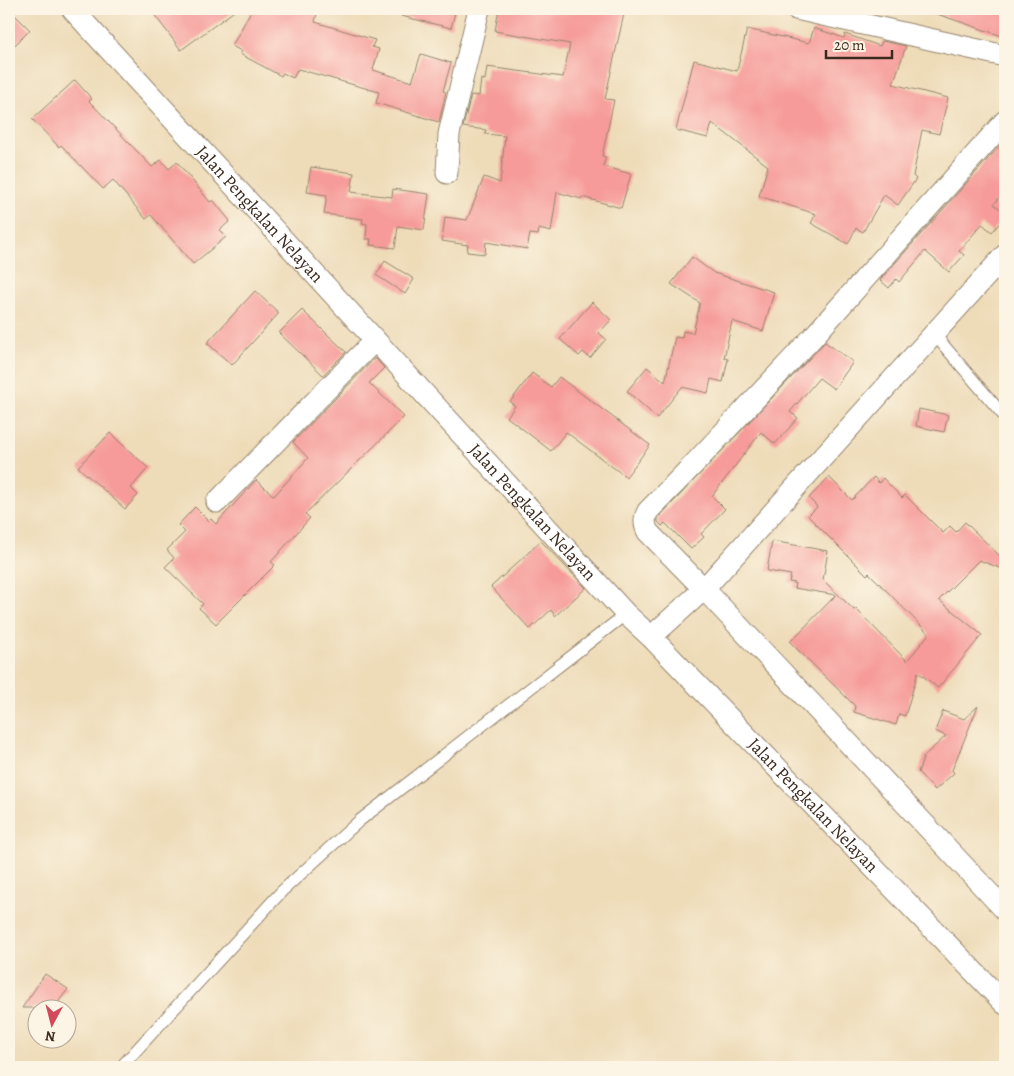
<svg xmlns="http://www.w3.org/2000/svg" width="1014" height="1076" viewBox="0 0 1014 1076" font-family="Alegreya,serif">
	<rect width="100%" height="100%" fill="#fcf5e5"/>
	<filter id="ink" filterUnits="userSpaceOnUse"><feTurbulence type="fractalNoise" baseFrequency=".02" numOctaves="2"/><feDisplacementMap in="SourceGraphic" scale="10" xChannelSelector="R" yChannelSelector="G"/><feConvolveMatrix kernelMatrix="1 2 1 2 8 2 1 2 1" color-interpolation-filters="sRGB"/></filter>
	<filter id="wash" filterUnits="userSpaceOnUse"><feTurbulence type="fractalNoise" baseFrequency=".0096" numOctaves="4" result="noise"/><feDisplacementMap in="SourceGraphic" scale="20" xChannelSelector="R" yChannelSelector="G"/><feGaussianBlur stdDeviation="1.12" result="paint"/><feColorMatrix in="noise" values="0 0 0 0 0 0 0 0 0 0 0 0 0 0 0 0 0 1.4 0 .05"/><feComposite in="paint" operator="in"/></filter>
	<g filter="url(#wash)">
		<rect width="100%" height="100%" fill="#eedcb9"/>
		<g id="blocks">
			<!-- building -->
			<g fill="#f69b9a">
				<polygon points="9,9 30,30 9,51"/>
				<polygon points="150,9 237,9 181,50"/>
				<polygon points="252,9 318,9 315,22 375,40 372,47 379,49 373,70 412,82 421,54 451,63 443,91 446,92 439,122 376,103 379,92 298,69 293,78 283,73 281,76 240,54 241,51 232,46"/>
				<polygon points="402,9 456,9 451,28 401,16"/>
				<polygon points="499,9 625,9 605,99 614,100 602,156 606,157 603,166 631,174 621,208 582,197 581,199 557,192 551,232 539,229 538,235 530,234 527,249 486,242 485,254 467,252 468,245 442,241 445,217 467,220 484,177 500,183 505,136 485,134 486,130 463,127 471,95 479,96 481,79 485,80 487,67 563,77 570,44 495,31"/>
				<polygon points="932,9 1005,9 1005,37 931,12"/>
				<polygon points="814,28 844,38 845,34 880,46 882,41 906,46 893,84 948,98 939,134 922,130 913,176 916,179 898,205 884,195 863,232 856,228 848,244 811,223 816,214 759,196 768,166 712,123 708,138 676,130 694,60 737,71 747,29 809,43"/>
				<polygon points="75,80 92,99 89,101 152,167 161,160 169,169 177,162 210,202 213,200 230,221 220,230 226,237 193,264 151,215 146,219 113,180 103,189 61,145 59,147 32,119"/>
				<polygon points="1005,140 1005,191 994,204 1005,213 1005,217 992,232 982,224 959,251 964,255 949,272 925,251 899,282 896,279 889,288 880,280"/>
				<polygon points="311,167 354,173 351,192 392,197 393,189 429,194 424,230 398,226 395,248 370,245 371,239 366,239 367,224 362,223 363,219 324,214 327,195 307,192"/>
				<polygon points="692,257 714,273 774,292 763,331 732,321 724,358 728,359 723,382 711,379 708,393 682,387 657,418 627,391 647,367 665,382 675,337 682,338 683,331 693,333 700,303 671,284"/>
				<polygon points="385,261 414,279 405,294 376,275"/>
				<polygon points="255,291 279,313 232,365 207,343"/>
				<polygon points="592,302 611,320 599,333 606,339 590,358 583,352 579,356 560,339"/>
				<polygon points="302,310 346,352 323,375 279,333"/>
				<polygon points="825,342 853,362 834,389 819,378 790,412 798,418 775,444 761,432 712,496 725,509 701,534 704,537 691,549 665,523 662,526 658,522 658,518"/>
				<polygon points="375,358 384,368 369,383 404,417 305,514 310,518 271,562 275,565 216,624 199,608 203,604 165,567 174,558 167,550 185,532 178,525 195,507 209,521 211,519 216,524 256,480 274,496 308,458 293,442"/>
				<polygon points="532,373 551,387 559,377 650,445 626,477 566,432 551,451 507,417 515,406 510,402"/>
				<polygon points="919,409 948,415 944,432 916,426"/>
				<polygon points="110,433 148,468 131,488 138,495 125,509 78,467"/>
				<polygon points="829,477 852,500 874,477 879,483 883,478 902,498 905,495 943,533 950,526 956,532 965,522 1005,561 1005,570 979,560 939,600 982,635 938,688 918,672 905,716 899,714 896,725 854,712 855,706 790,642 836,595 794,588 795,583 789,582 791,575 767,571 772,541 828,551 823,580 854,610 856,609 907,661 929,634 869,573 867,575 808,516 817,507 809,498"/>
				<polygon points="541,541 586,588 555,616 551,610 530,629 491,587"/>
				<polygon points="978,706 952,770 954,773 935,790 918,772 924,756 946,736 935,731 943,711 964,719"/>
				<polygon points="45,974 68,989 54,1008 22,1008"/>
			</g>
		</g>
	</g>
	<g filter="url(#ink)">
		<use href="#blocks" fill-opacity="0" stroke="#94836c" stroke-width="1"/>
		<g fill="none" stroke-linecap="round" stroke-linejoin="round">
			<!-- lane casing -->
			<g stroke="#94836c" stroke-width="13">
				<g id="lane">
					<polyline points="934,334 1004,416"/>
					<polyline points="121,1067 282,891 359,821 626,614"/>
				</g>
			</g>
			<!-- street casing -->
			<g stroke="#94836c" stroke-width="23">
				<g id="street">
					<path id="s1" d="M72 9 626 614 651 637 1005 1004"/>
					<polyline points="796,9 1005,56"/>
					<path d="M1005 121 813 337 695 463 648 511C644 518 644 525 648 532L704 589 1005 910"/>
					<polyline points="447,173 449,134 479,9"/>
					<polyline points="217,502 375,340"/>
					<polyline points="651,637 704,589 1005,255"/>
				</g>
			</g>
			<!-- lane -->
			<use href="#lane" stroke="#fff" stroke-width="11"/>
			<!-- street -->
			<use href="#street" stroke="#fff" stroke-width="21"/>
		</g>
	</g>
	<g text-anchor="middle" dominant-baseline="central" stroke-width="5" stroke-linejoin="round" paint-order="stroke">
		<!-- street labels -->
		<g font-size="18" fill="#3b2a1e" stroke="#fcf5e5">
			<text stroke="none"><textPath href="#s1" startOffset="278">Jalan Pengkalan Nelayan</textPath></text>
			<text stroke="none"><textPath href="#s1" startOffset="682">Jalan Pengkalan Nelayan</textPath></text>
			<text stroke="none"><textPath href="#s1" startOffset="1088">Jalan Pengkalan Nelayan</textPath></text>
		</g>
	</g>
	<!-- margin -->
	<rect width="1014" height="1076" fill="none" stroke="#fcf5e5" stroke-width="30"/>
	<!-- north arrow -->
	<g transform="translate(52 1024) rotate(187)"><circle r="24" fill="#fcf5e5" stroke="#afa495"/>
	<path d="M0-4L9 19L0 12L-9 19Z" fill="#d1495b"/>
	<text y="-8" font-size="14" font-weight="bold" text-anchor="middle" fill="#3b2a1e">N</text>
	</g>
	<!-- scale -->
	<path d="M826 50v8h66v-8" fill="none" stroke="#3b2a1e" stroke-width="2.5"/>
	<text x="834" y="50" font-size="15" fill="#3b2a1e" stroke="#fcf5e5" stroke-width="4" paint-order="stroke">20 m</text>
</svg>
